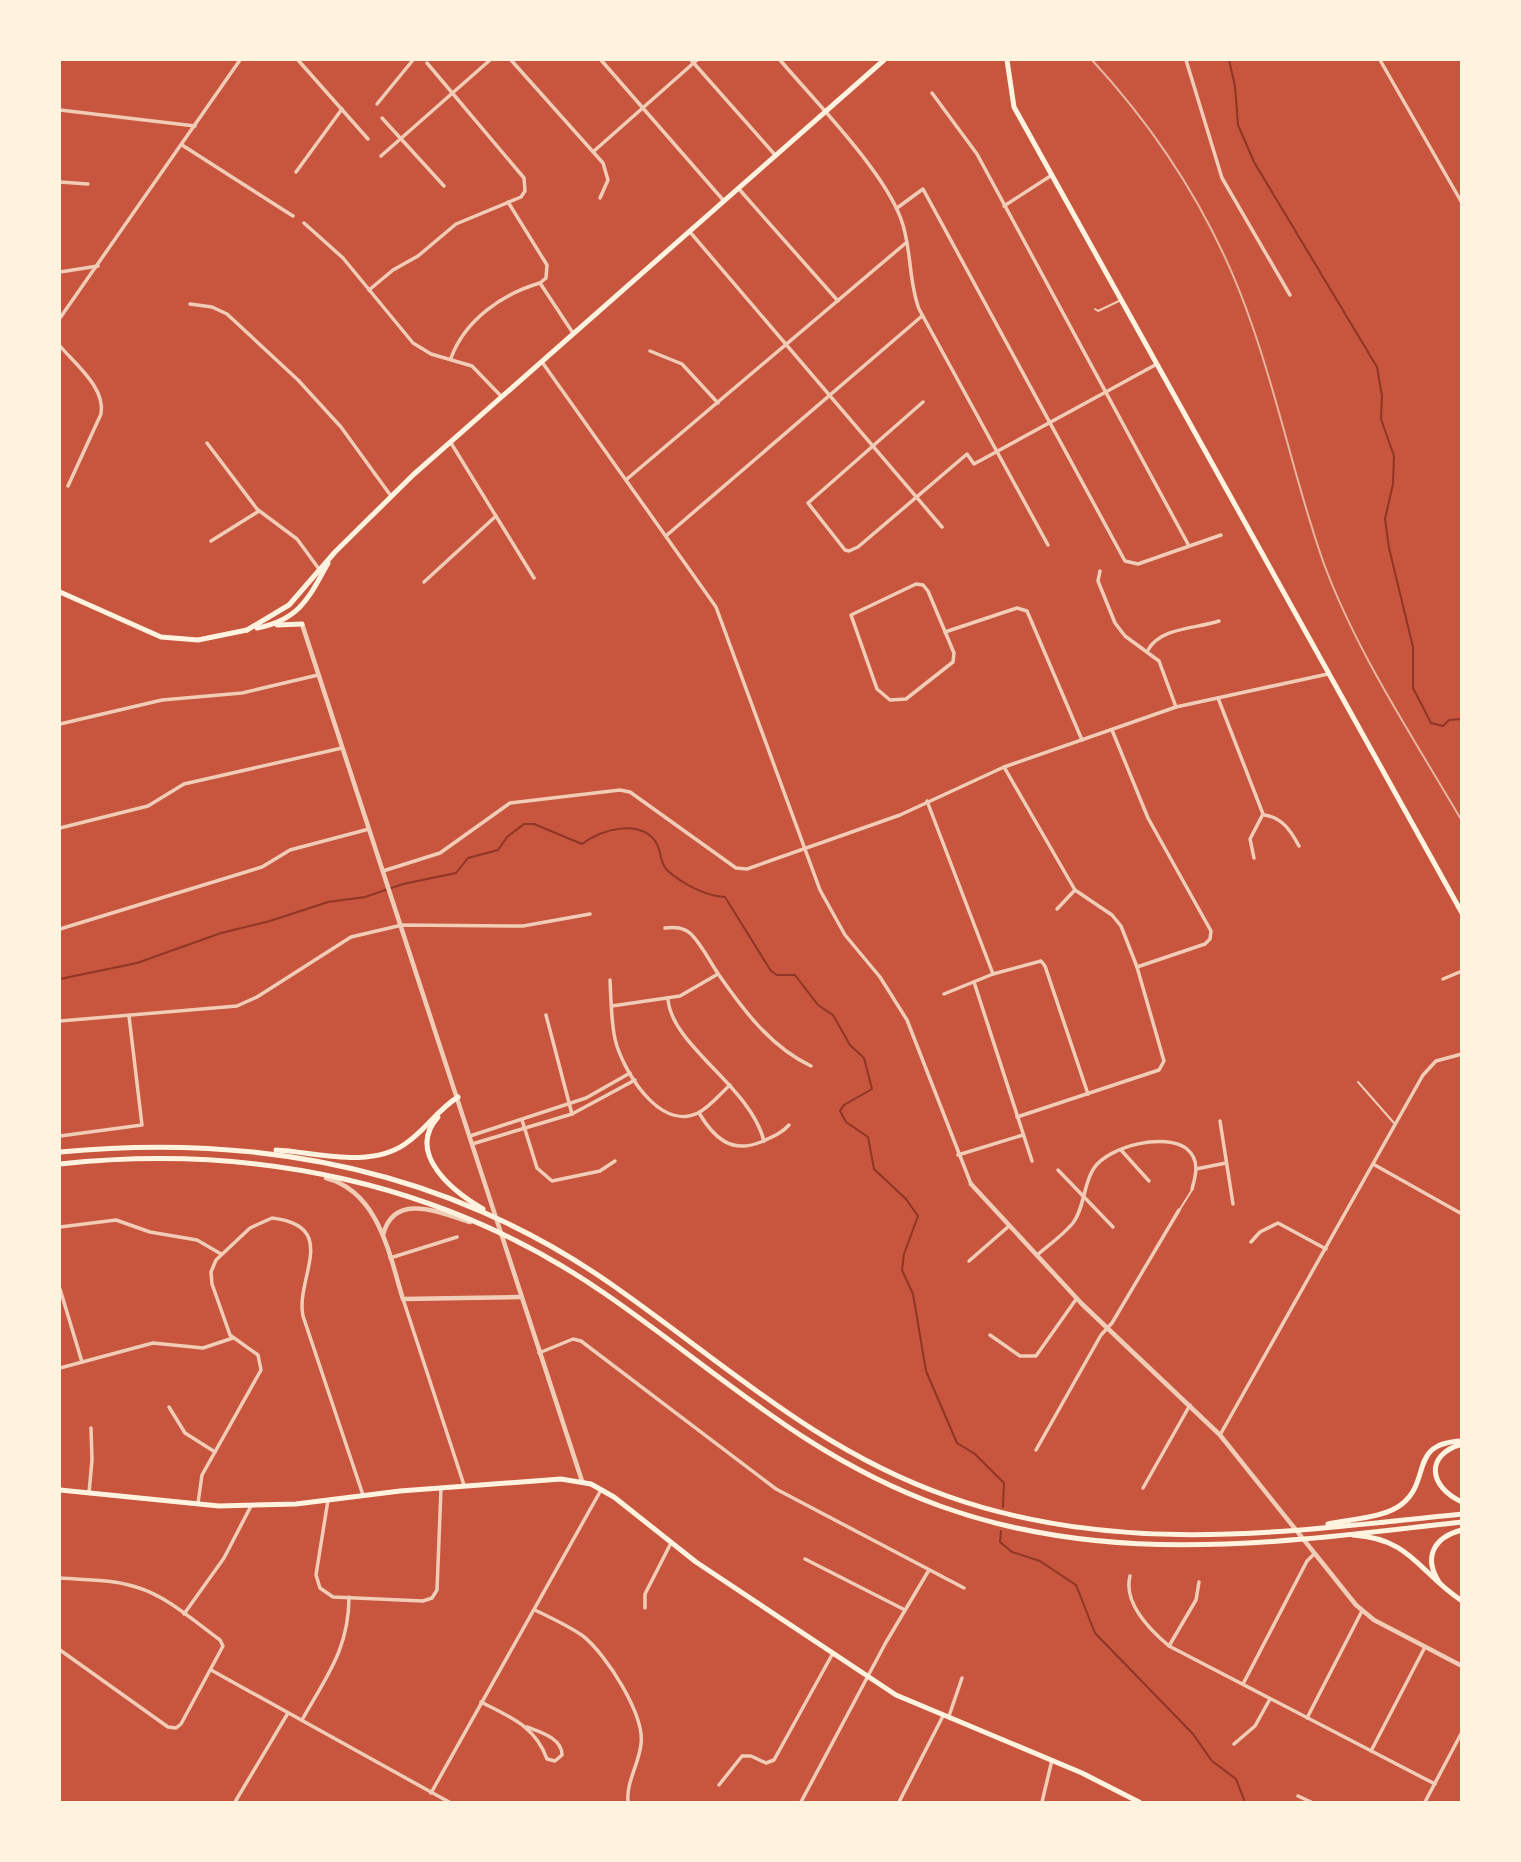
<svg xmlns="http://www.w3.org/2000/svg" width="1521" height="1862" viewBox="0 0 1521 1862" font-family="'Fira Sans',sans-serif">
	<rect width="100%" height="100%" fill="#c8553d"/>
	<g fill="none" stroke-linecap="round" stroke-linejoin="round">
		<!-- stream -->
		<g stroke="#8f3625" stroke-width="2">
			<polyline points="1229,60 1235,86 1238,125 1254,162 1377,367 1382,396 1381,419 1394,456 1393,484 1385,519 1389,548 1413,647 1413,688 1431,723 1443,726 1449,720 1462,719"/>
			<path d="M60 979 137 963 221 933 270 921 328 902 365 897 403 884 456 873 468 858 498 850 507 837 524 824H534L582 844C601 829 642 818 657 844 661 852 660 863 667 870 682 884 706 896 725 897L771 971 777 975H795L818 1005 833 1015 850 1045 864 1058 872 1089 844 1105 840 1111 846 1122 868 1137 874 1169 906 1199 918 1216 904 1254 902 1270 913 1294 926 1371 957 1443 975 1454 1004 1483 1003 1507"/>
			<polyline points="1001,1531 1000,1542 1012,1552 1040,1561 1076,1585 1095,1633 1193,1734 1212,1761 1236,1779 1245,1802"/>
		</g>
		<!-- service -->
		<g stroke="#f1ccb7" stroke-width="2">
			<polyline points="1095,309 1098,311 1119,301"/>
			<polyline points="1358,1082 1394,1123"/>
			<polyline points="1180,1209 1192,1190"/>
		</g>
		<!-- minor -->
		<g stroke="#f1ccb7" stroke-width="3.5">
			<polyline points="298,60 368,139"/>
			<polyline points="511,60 603,163 608,180 600,198"/>
			<polyline points="601,60 724,201"/>
			<polyline points="691,60 776,156"/>
			<path d="M780 60C815 101 883 170 901 219 912 248 908 280 919 309L1048 545"/>
			<polyline points="1186,60 1222,178 1290,295"/>
			<polyline points="1380,60 1462,203"/>
			<polyline points="932,93 977,154 1189,546"/>
			<polyline points="377,104 413,60"/>
			<polyline points="60,110 195,126"/>
			<polyline points="382,118 444,186"/>
			<polyline points="182,145 293,216"/>
			<polyline points="594,151 697,60"/>
			<polyline points="381,156 490,60"/>
			<polyline points="296,172 342,109"/>
			<polyline points="60,182 88,184"/>
			<polyline points="739,189 838,301"/>
			<polyline points="508,202 547,265 546,278 540,283"/>
			<polyline points="1004,206 1052,175"/>
			<polyline points="897,208 923,189 1125,561 1138,564 1221,535"/>
			<polyline points="304,223 343,258 413,343 431,354 472,366 501,396"/>
			<polyline points="690,232 942,527"/>
			<polyline points="60,272 98,266"/>
			<polyline points="540,283 573,333"/>
			<polyline points="369,290 393,270 418,256 456,224 521,197 525,191 524,178 427,63"/>
			<polyline points="190,304 212,307 227,314 298,380 341,427 391,496"/>
			<polyline points="60,318 240,60"/>
			<path d="M60 346C75 364 106 388 101 414L68 486"/>
			<polyline points="650,351 682,364 718,403"/>
			<path d="M451 358C465 320 502 294 540 283"/>
			<polyline points="542,362 716,607 820,890 845,935 880,977 907,1020 971,1184"/>
			<polyline points="923,402 808,503 845,550 849,551 858,547 967,454 974,464 1157,364"/>
			<polyline points="207,443 257,509 297,539 319,569"/>
			<polyline points="451,443 534,578"/>
			<polyline points="627,479 907,242"/>
			<polyline points="667,535 922,316"/>
			<polyline points="211,541 259,511"/>
			<polyline points="1100,571 1098,581 1115,623 1125,636 1159,661 1176,707"/>
			<polyline points="424,582 496,516"/>
			<polygon points="916,584 923,585 928,591 954,653 953,662 906,699 890,700 877,689 851,615"/>
			<polyline points="945,632 1017,608 1027,611 1082,740"/>
			<path d="M1148 650C1161 627 1196 629 1219 621"/>
			<polyline points="1218,698 1263,814"/>
			<polyline points="60,724 162,700 242,693 318,675"/>
			<polyline points="1112,730 1148,818 1211,931 1210,939 1205,944 1137,967"/>
			<polyline points="1004,767 1075,890 1112,915 1121,926 1137,967 1164,1061 1159,1070 1017,1117"/>
			<polyline points="927,801 993,974"/>
			<path d="M1264 815C1282 817 1291 831 1299 846"/>
			<polyline points="60,828 148,806 184,784 342,748"/>
			<polyline points="1254,858 1250,839 1263,814"/>
			<polyline points="383,871 440,853 510,803 620,790 630,792 736,868 747,869 900,815 1004,767 1176,707 1328,674"/>
			<polyline points="1057,909 1075,890"/>
			<path d="M665 928C675 927 683 927 691 934 702 945 710 962 719 975 744 1011 771 1047 811 1066"/>
			<polyline points="60,929 262,867 290,850 369,829"/>
			<polyline points="1443,979 1462,971"/>
			<path d="M610 980C611 999 611 1020 615 1039 622 1069 659 1132 698 1113 710 1107 720 1094 730 1085"/>
			<polyline points="974,982 1032,1161"/>
			<polyline points="944,994 993,974 1041,961 1045,966 1088,1094"/>
			<path d="M668 1000C673 1047 750 1086 764 1141"/>
			<polyline points="612,1006 680,996 718,974"/>
			<polyline points="546,1015 572,1114"/>
			<polyline points="60,1021 237,1006 257,997 351,937 402,925 523,926 590,914"/>
			<path d="M699 1113C714 1138 731 1154 761 1142 772 1137 781 1134 789 1125"/>
			<polyline points="522,1120 537,1168 552,1181 600,1171 615,1161"/>
			<polyline points="1220,1121 1233,1204"/>
			<polyline points="60,1136 142,1125 129,1016"/>
			<polyline points="470,1136 586,1098 630,1073"/>
			<polyline points="472,1144 572,1114 635,1080"/>
			<polyline points="1121,1150 1149,1181"/>
			<polyline points="958,1155 1023,1135"/>
			<polyline points="1373,1164 1462,1214"/>
			<polyline points="1196,1169 1226,1163"/>
			<polyline points="1058,1170 1113,1227"/>
			<polyline points="60,1227 116,1220 150,1232 197,1240 221,1254"/>
			<polyline points="1251,1242 1260,1232 1278,1223 1326,1249"/>
			<path d="M1037 1255C1049 1245 1063 1235 1073 1223 1085 1207 1083 1184 1094 1168 1109 1146 1166 1132 1187 1149 1200 1160 1196 1175 1192 1189"/>
			<polyline points="390,1258 457,1237"/>
			<polyline points="969,1261 1009,1226"/>
			<polyline points="60,1289 82,1362"/>
			<polyline points="403,1299 464,1485"/>
			<polyline points="990,1335 1020,1356 1036,1356 1077,1298"/>
			<polyline points="539,1353 573,1339 581,1341 776,1489 964,1588"/>
			<polyline points="60,1368 153,1343 203,1348 233,1338"/>
			<polyline points="169,1407 185,1433 215,1452"/>
			<polyline points="1220,1435 1423,1075 1436,1061 1462,1054"/>
			<polyline points="1036,1450 1101,1335 1112,1323 1179,1210"/>
			<polyline points="1143,1488 1190,1405"/>
			<polyline points="89,1493 92,1460 91,1428"/>
			<polyline points="328,1500 316,1575 320,1588 333,1597 423,1601 432,1598 437,1590 441,1489"/>
			<path d="M198 1503 202 1475 261 1370 258 1355 230 1335 212 1284 211 1272 216 1260 250 1228 272 1218C341 1226 295 1278 303 1316L363 1495"/>
			<polyline points="805,1559 905,1610"/>
			<path d="M1130 1576C1123 1603 1150 1630 1169 1646L1435 1784"/>
			<path d="M60 1578C85 1580 112 1579 136 1587 167 1596 194 1621 220 1640L223 1646 181 1724 176 1728 168 1727 60 1650"/>
			<polyline points="645,1608 645,1594 671,1543"/>
			<path d="M535 1610C551 1618 569 1626 583 1636 606 1654 645 1715 641 1744 639 1764 626 1782 628 1802"/>
			<polyline points="184,1614 224,1558 251,1506"/>
			<polyline points="1169,1646 1196,1600 1199,1582"/>
			<polyline points="211,1670 449,1802"/>
			<polyline points="1243,1684 1307,1561 1314,1554"/>
			<path d="M481 1702C510 1717 535 1726 547 1759L555 1761 562 1755C562 1738 540 1732 527 1727"/>
			<polyline points="949,1716 962,1678"/>
			<polyline points="1307,1718 1362,1611"/>
			<path d="M302 1720C326 1677 349 1649 349 1597"/>
			<polyline points="1234,1744 1255,1726 1270,1699"/>
			<polyline points="1371,1751 1425,1647"/>
			<polyline points="719,1785 742,1756 751,1756 766,1763 774,1760 833,1653"/>
			<polyline points="431,1793 601,1490"/>
			<polyline points="1298,1796 1311,1802"/>
			<polyline points="235,1802 288,1713"/>
			<polyline points="801,1802 885,1644 929,1570"/>
			<polyline points="899,1802 943,1716"/>
			<polyline points="1042,1802 1052,1760"/>
			<polyline points="1425,1802 1462,1732"/>
		</g>
		<!-- tertiary -->
		<g stroke="#f1ccb7" stroke-width="4.5">
			<polyline points="302,624 582,1481"/>
			<path d="M326 1178C379 1192 389 1254 403 1299L521 1297"/>
			<polyline points="971,1184 1082,1304 1220,1435 1356,1605 1374,1620 1462,1666"/>
			<path d="M383 1235C394 1191 441 1213 470 1222"/>
		</g>
		<!-- primary -->
		<g stroke="#fff3e0" stroke-width="5">
			<polyline points="1007,60 1014,107 1462,913"/>
			<polyline points="60,592 161,637 198,640 247,630"/>
			<polyline points="277,625 302,624"/>
			<path d="M257 628C299 620 309 598 328 563"/>
			<polyline points="247,630 289,605 335,552 413,475 884,60"/>
			<polyline points="60,1490 219,1506 296,1504 400,1491 561,1479 591,1484 614,1497 696,1562 896,1695 1082,1773 1139,1802"/>
		</g>
		<!-- trunk -->
		<g stroke="#fff3e0" stroke-width="5">
			<path d="M438 1117C405 1154 454 1192 483 1209"/>
			<path d="M276 1150C316 1152 369 1169 405 1144 425 1131 437 1110 458 1097"/>
			<path d="M60 1152C257 1133 446 1169 611 1284 723 1362 816 1450 947 1496 1119 1557 1285 1532 1462 1514"/>
			<path d="M60 1164C253 1143 443 1182 604 1293 719 1372 805 1457 940 1506 1111 1568 1285 1542 1462 1522"/>
			<path d="M1462 1444C1424 1455 1429 1487 1462 1502"/>
			<path d="M1328 1524C1350 1519 1385 1518 1402 1504 1432 1480 1408 1443 1462 1441"/>
			<path d="M1353 1535C1412 1539 1418 1572 1462 1601"/>
			<path d="M1439 1582C1423 1557 1434 1537 1462 1530"/>
		</g>
		<!-- rail -->
		<path stroke="#e9b49f" stroke-width="2" d="M1092 60C1163 137 1218 225 1252 325 1280 404 1296 486 1324 564 1358 655 1413 737 1462 821"/>
	</g>
	<!-- border -->
	<rect width="1521" height="1862" fill="none" stroke="#fff3e0" stroke-width="122"/>
</svg>
